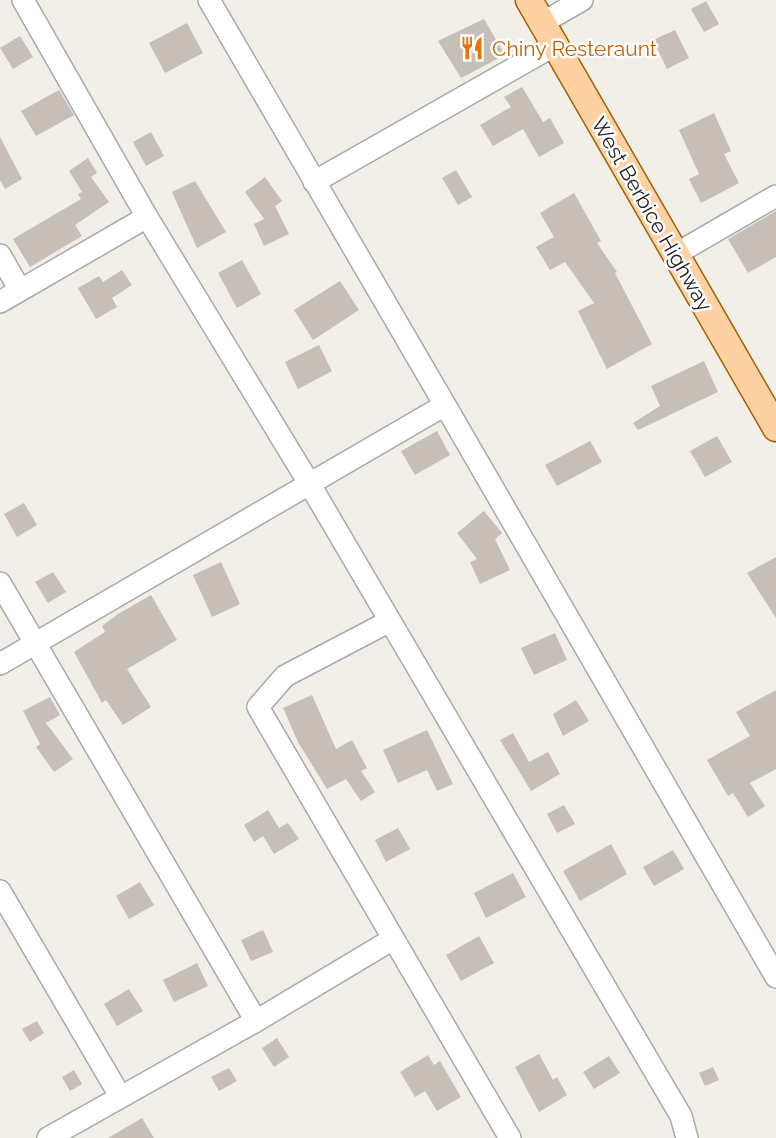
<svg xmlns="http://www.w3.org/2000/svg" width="776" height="1138" viewBox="0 0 776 1138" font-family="Raleway,sans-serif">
	<rect width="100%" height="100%" fill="#f2eee8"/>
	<!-- building -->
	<g fill="#c7beb7">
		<polygon points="706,1 719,24 704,32 691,9"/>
		<polygon points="484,19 505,55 461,78 438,41"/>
		<polygon points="187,23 203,53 165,73 149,43"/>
		<polygon points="675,30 689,58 667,69 653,40"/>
		<polygon points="20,36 33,57 13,69 0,48"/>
		<polygon points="522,87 543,122 550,118 564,143 539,157 523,129 493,146 480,125 511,107 504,97"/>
		<polygon points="59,90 74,115 36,136 21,111"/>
		<polygon points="714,113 731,151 724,154 739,183 701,203 689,179 699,174 679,130"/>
		<polygon points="151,132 164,156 146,166 133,142"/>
		<polygon points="0,137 22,179 5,189 0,180"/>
		<polygon points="88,158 97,173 91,177 109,202 75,225 82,236 30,267 13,239 81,199 78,194 82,192 69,171"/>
		<polygon points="456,170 472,197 458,205 442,178"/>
		<polygon points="265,177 282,201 275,206 289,234 264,246 254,224 264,219 245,192"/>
		<polygon points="195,181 226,232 197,248 172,192"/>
		<polygon points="574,193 601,241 597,243 617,272 615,273 652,344 607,369 578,311 594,303 565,262 550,270 536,247 554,237 540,213"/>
		<polygon points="776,211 776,257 748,273 728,239"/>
		<polygon points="242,260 261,294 237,308 218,273"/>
		<polygon points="122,270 132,285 112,298 117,307 96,319 78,288 99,276 103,282"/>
		<polygon points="340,281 359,310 313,340 294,310"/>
		<polygon points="319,345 332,371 298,389 285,362"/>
		<polygon points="704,361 718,392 638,430 633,423 660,406 651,386"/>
		<polygon points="437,431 450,455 415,475 401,451"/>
		<polygon points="717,436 732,462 705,477 690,451"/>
		<polygon points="590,441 602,462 557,486 545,465"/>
		<polygon points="24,503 37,525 17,537 4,514"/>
		<polygon points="484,511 502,533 495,539 510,570 480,584 470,562 477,559 457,533"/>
		<polygon points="776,557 776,618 747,573"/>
		<polygon points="221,562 240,604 212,617 193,575"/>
		<polygon points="53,572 66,592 48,603 35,582"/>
		<polygon points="151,595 177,640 127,669 151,707 123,725 106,700 102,703 74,652 105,632 102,626 118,614"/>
		<polygon points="555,633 567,660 534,675 521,648"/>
		<polygon points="776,690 776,769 750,783 765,806 748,817 733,793 728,796 707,760 750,736 736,712"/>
		<polygon points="312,695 336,749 352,740 367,768 361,771 375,792 361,801 346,779 327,789 299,744 283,708"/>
		<polygon points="50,697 60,715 46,723 73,759 54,772 36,747 40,744 23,711"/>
		<polygon points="576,700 589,721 563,736 553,714"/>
		<polygon points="427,730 453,784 437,791 427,770 398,783 383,750"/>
		<polygon points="513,733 529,762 548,752 560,774 531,791 500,740"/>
		<polygon points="564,805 575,824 557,833 547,814"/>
		<polygon points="268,810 279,828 288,823 299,839 274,854 263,836 254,842 244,825"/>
		<polygon points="398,828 410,849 386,862 375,840"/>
		<polygon points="611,844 627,874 580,901 563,871"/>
		<polygon points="673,850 684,869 654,886 643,867"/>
		<polygon points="513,873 526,897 486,918 474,893"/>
		<polygon points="140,882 154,905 129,919 116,896"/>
		<polygon points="263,930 273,952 251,961 241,940"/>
		<polygon points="479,936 494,963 461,981 446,955"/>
		<polygon points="197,963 208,986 174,1002 163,980"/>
		<polygon points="129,989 143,1011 117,1026 104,1004"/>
		<polygon points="37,1021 44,1033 30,1042 22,1029"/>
		<polygon points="277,1038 289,1057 274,1067 262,1048"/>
		<polygon points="539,1054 553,1080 557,1077 567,1095 539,1112 515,1067"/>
		<polygon points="428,1055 434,1065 440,1061 461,1097 437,1111 425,1091 415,1097 400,1072"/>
		<polygon points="609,1056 620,1073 594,1089 583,1072"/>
		<polygon points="713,1067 719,1080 705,1086 699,1073"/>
		<polygon points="229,1068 237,1081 219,1091 211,1077"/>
		<polygon points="74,1070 82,1084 70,1091 62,1077"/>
		<polygon points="142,1118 154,1138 108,1138"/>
	</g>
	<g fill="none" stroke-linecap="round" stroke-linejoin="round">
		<!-- minor casing -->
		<g stroke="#a9a9a9" stroke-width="24">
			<g id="minor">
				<polyline points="23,0 147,217 309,483 681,1116 687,1138"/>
				<polyline points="542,23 582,0"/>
				<polyline points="314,182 555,45"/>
				<polyline points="676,254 776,196"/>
				<polyline points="0,255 20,290"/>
				<polyline points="0,302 147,217"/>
				<polyline points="445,405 776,977"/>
				<polyline points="0,583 256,1021"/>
				<polyline points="388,622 285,676 258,707 510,1138"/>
				<polyline points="0,664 445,405 209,0"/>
				<polyline points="0,891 120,1096"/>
				<polyline points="48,1138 256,1021 393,939"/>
			</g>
		</g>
		<!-- major casing -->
		<g stroke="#9f6200" stroke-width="29">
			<polyline id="major" points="529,0 776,428"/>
		</g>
		<!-- minor -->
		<use href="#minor" stroke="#fff" stroke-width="21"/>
		<!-- major -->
		<use href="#major" stroke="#fdd1a2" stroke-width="26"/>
	</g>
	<!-- icons -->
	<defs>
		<g id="restaurant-bare" transform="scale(1.89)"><path d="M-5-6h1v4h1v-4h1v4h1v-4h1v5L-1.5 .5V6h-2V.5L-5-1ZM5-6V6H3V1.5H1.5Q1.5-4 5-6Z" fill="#e8710a" stroke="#fff" stroke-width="2.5" paint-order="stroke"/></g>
	</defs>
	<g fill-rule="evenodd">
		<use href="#restaurant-bare" x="472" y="48"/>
	</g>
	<g text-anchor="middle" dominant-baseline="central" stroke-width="5" stroke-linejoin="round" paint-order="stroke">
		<!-- food labels -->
		<g font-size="21" fill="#c56008" stroke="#fff" text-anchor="start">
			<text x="492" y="48">Chiny Resteraunt</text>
		</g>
		<!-- street labels -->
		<g font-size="21" fill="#222" stroke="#fff">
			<text transform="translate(652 214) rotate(60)">West Berbice Highway</text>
		</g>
	</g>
</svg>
